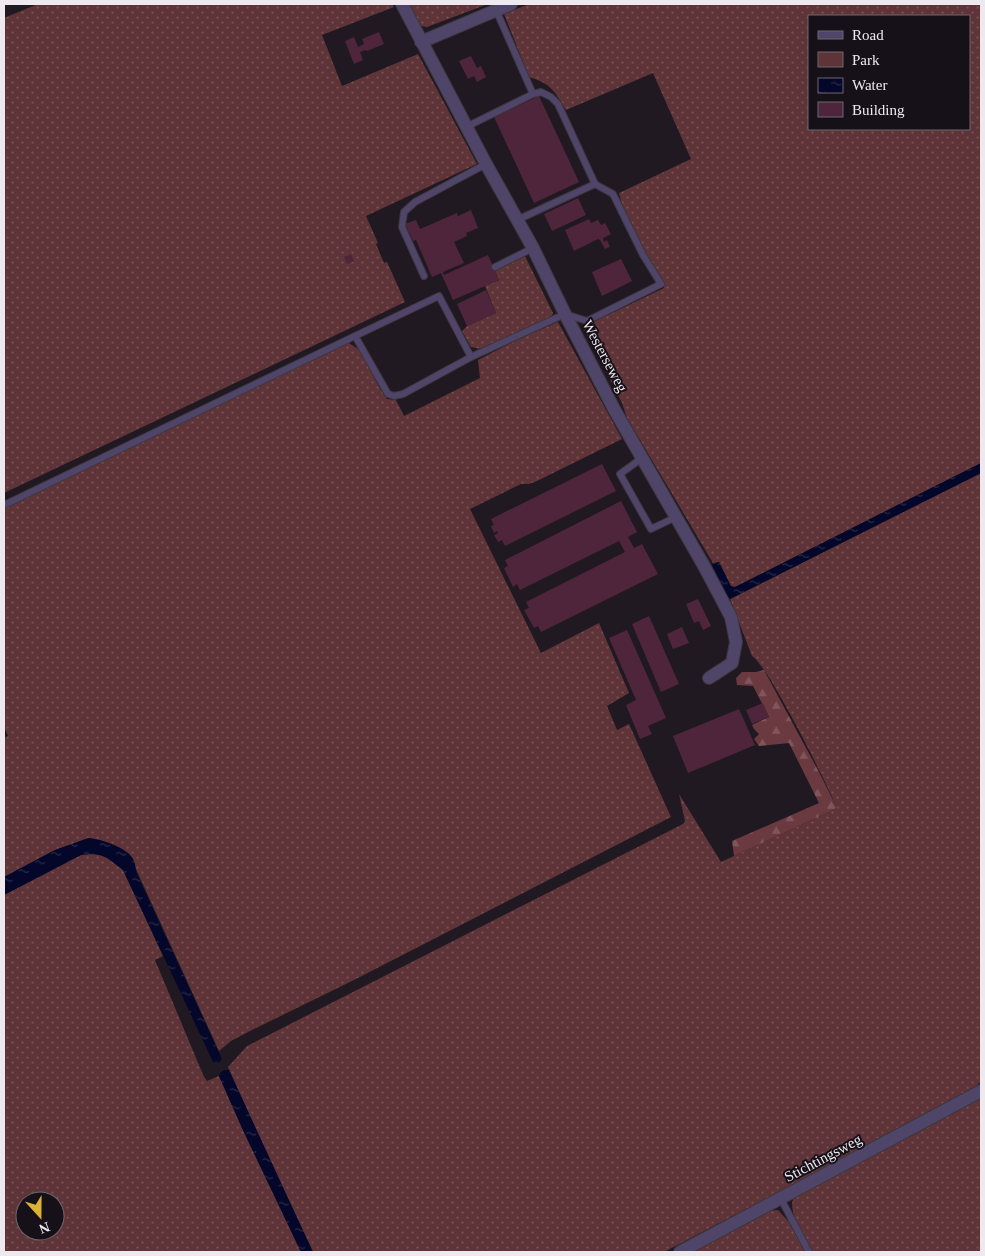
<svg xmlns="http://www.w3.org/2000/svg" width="985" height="1256" viewBox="0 0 985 1256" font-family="Georgia,serif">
	<defs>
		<pattern id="green-dots" width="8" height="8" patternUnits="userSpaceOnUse" patternTransform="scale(1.25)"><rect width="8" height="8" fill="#5f3438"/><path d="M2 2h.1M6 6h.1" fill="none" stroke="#765155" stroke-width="1.8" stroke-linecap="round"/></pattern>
		<pattern id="forest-firs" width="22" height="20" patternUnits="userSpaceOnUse" patternTransform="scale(1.25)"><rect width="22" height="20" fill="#6b3a40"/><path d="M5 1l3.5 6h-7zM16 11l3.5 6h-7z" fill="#80565c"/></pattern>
		<pattern id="water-ripples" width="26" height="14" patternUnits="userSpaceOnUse" patternTransform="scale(1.25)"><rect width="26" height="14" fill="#04072a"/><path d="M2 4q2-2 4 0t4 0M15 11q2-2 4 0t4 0" fill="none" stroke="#292b49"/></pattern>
	</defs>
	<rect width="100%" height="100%" fill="#201921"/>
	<!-- green -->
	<g fill="url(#green-dots)" fill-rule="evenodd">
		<polygon points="38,4 392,4 394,7 322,35 342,86 418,54 477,164 366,216 378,243 376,244 384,263 387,262 405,302 4,493 4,18"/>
		<polygon points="407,4 488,4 427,27 421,26"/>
		<path d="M529 4H981V463L735 587H731L719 562 713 563 627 418 622 403 583 327 664 288C659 273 651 263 644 250 634 233 623 212 619 193L691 159 653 73 566 110C555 91 550 83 529 77L504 14ZM809 16H969V129H809Z"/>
		<polygon points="525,256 553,313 551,317 481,349 471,347 462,331 467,326 496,313 485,286 499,280 495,271"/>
		<polygon points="558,322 622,439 537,481 529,484 521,484 470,509 541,653 599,623 629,693 607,706 617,730 629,724 671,817 352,981 248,1032 231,1041 219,1051 136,869 88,838 55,850 4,877 4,738 8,736 4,727 4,506 346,341 361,351 379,387 387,399 396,400 404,416 480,378 478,360 519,339"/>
		<path d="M981 473V1082L972 1089 827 1167 664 1252H313L267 1155 228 1067 247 1046 683 824 685 821 679 794 721 862 837 808C828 786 768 665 752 656L730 599Z"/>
		<path d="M90 853 104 855 123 870 163 956 155 960 204 1077 207 1081 219 1076 242 1128 301 1252H4V895L81 855ZM25 1201H55V1231H25Z"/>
		<path d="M981 1096V1252H813C806 1239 786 1211 794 1197Z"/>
		<polygon points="778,1210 789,1222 805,1252 689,1252 768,1211"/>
	</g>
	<!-- forest -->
	<polygon fill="url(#forest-firs)" points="764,670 819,772 837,808 734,856 732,841 819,803 789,743 759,746 754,739 759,734 754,729 752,725 769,717 753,686 737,685 736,678 742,672 756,672"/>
	<!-- water -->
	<g fill="url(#water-ripples)">
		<polygon points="981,463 981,473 730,599 728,597 712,565 719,562 731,586 735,587"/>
		<path d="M89 838C100 839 122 846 130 855 136 861 135 867 137 874L222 1059 218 1064 213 1062 123 870C107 857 102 852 81 855L4 895V877L55 850Z"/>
		<polygon points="224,1070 229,1070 313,1252 301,1252 242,1128 219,1076 220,1073"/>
	</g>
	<!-- building -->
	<g fill="#4f253c">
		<polygon points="379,32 384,44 367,51 366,50 360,52 363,60 354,64 345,41 354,37 358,47 364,44 362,39"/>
		<polygon points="471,56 477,68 481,66 486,77 477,82 474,76 468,79 459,61"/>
		<polygon points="539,96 579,182 534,203 494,117"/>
		<polygon points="578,198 586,215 552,231 544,214"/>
		<polygon points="471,210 478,228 466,233 467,236 454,242 464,263 443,272 444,275 488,255 499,280 453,300 441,273 432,277 416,240 413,241 405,224 416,220 420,229 457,213 458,216"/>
		<polygon points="589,219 591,223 598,220 601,225 605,223 611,234 603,238 604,242 607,240 610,247 605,249 600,240 598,239 574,251 565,230"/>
		<polygon points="351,254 354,261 347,264 344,257"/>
		<polygon points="621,259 632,281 602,296 592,272"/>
		<polygon points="486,290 496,313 467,326 457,304"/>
		<polygon points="602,464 616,491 505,546 502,540 498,542 494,535 498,533 497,531 494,533 491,526 494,525 491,519"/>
		<polygon points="621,501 637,532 628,537 634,548 642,544 658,574 541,632 538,626 534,628 524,610 529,608 526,602 625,552 619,541 520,590 517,584 513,587 504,568 508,566 505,560"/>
		<polygon points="698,599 711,626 703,630 699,621 694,623 686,604"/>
		<polygon points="649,616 679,684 661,692 632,624"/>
		<polygon points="682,627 689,643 673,649 667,634"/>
		<polygon points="627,630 666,718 648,726 652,734 640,739 626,705 636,700 609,638"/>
		<polygon points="763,703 769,717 752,724 746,710"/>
		<polygon points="739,709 755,745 688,773 673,736"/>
	</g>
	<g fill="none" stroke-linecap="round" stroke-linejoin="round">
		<!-- service casing -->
		<g stroke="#3d363e" stroke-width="8">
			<g id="service">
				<polyline points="466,127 533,94 496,10"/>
				<polyline points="517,220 595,184 558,104 551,97 541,92 533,94"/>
				<polyline points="495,267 533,248"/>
				<polyline points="424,276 402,227 404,212 415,202 486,164"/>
				<polyline points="471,357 403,394 394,396 388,394 355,336 439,296 471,357 565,314 587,321 661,284 643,255 613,194 595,184"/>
				<polyline points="642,458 620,474 651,529 676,517"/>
				<polyline points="4,505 355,336"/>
				<polyline points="781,1199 809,1252"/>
			</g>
		</g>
		<!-- minor casing -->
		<g stroke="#3d363e" stroke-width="14">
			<g id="minor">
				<polyline points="402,4 486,164 533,248 565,314 614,409 704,566 731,617 736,642 732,663 709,678"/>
				<polyline points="421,42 511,4"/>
				<polyline points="680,1252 981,1091"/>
			</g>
		</g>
		<!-- service -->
		<use href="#service" stroke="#4e4569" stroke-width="6"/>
		<!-- minor -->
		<use href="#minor" stroke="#4e4569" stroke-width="12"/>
	</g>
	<g text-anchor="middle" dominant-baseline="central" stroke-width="4" stroke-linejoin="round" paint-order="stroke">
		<!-- street labels -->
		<g font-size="15" fill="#eee9ef" stroke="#161018">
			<text transform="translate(605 356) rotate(62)">Westerseweg</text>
			<text transform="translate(823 1158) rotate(-28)">Stichtingsweg</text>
		</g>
	</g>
	<!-- border -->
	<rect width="985" height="1256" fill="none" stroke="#eee9ef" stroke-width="10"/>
	<!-- legend -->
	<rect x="808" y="15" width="162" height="115" fill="#161018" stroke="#6c676e"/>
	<rect x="818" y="31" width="25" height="8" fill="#4e4569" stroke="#6c676e"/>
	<text x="852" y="40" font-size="15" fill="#eee9ef">Road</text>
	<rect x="818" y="52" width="25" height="15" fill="#5f3438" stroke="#6c676e"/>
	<text x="852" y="65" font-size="15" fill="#eee9ef">Park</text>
	<rect x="818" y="78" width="25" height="15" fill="url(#water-ripples)" stroke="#6c676e"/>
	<text x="852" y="90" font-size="15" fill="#eee9ef">Water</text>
	<rect x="818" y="102" width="25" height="15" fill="#4f253c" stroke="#6c676e"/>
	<text x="852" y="115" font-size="15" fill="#eee9ef">Building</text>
	<!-- north arrow -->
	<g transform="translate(40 1216) rotate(159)"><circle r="24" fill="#161018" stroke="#6c676e"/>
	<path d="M0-4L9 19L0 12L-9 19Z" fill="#dab333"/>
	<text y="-8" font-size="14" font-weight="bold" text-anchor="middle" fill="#eee9ef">N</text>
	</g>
</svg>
